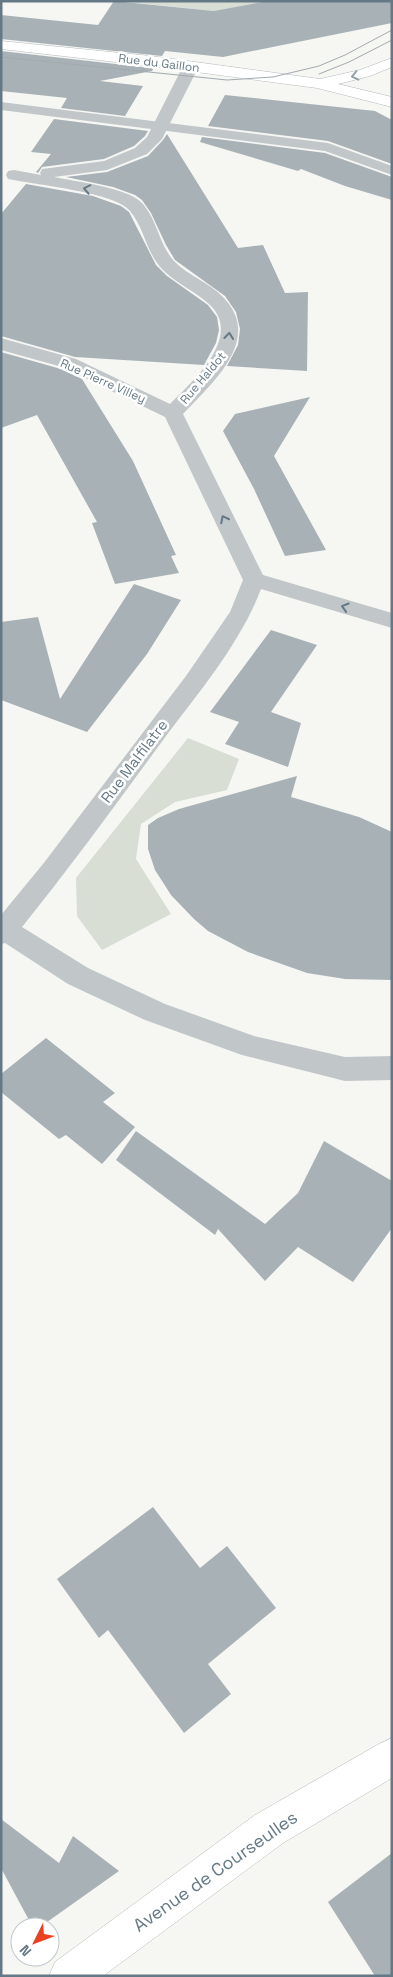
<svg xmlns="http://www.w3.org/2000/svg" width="393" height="1977" viewBox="0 0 393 1977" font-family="'Space Grotesk',sans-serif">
	<rect width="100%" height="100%" fill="#f6f6f3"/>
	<!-- green -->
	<g fill="#d8ded4">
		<polygon points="119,1 267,1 223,12"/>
		<polygon points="188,738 239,759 227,790 175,802 141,824 136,859 171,914 102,950 77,916 76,878"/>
	</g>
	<!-- building -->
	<g fill="#a8b2b6">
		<polygon points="114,1 214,11 268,1 392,1 392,23 223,57 165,51 162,56 1,39 1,15 98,25"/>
		<polygon points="1,51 151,68 154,68 152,71 100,81 143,86 125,116 61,108 67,98 1,91"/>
		<polygon points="225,95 375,111 392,120 392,164 328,141 208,126"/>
		<polygon points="54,119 148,131 145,136 134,146 104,159 42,167 38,173 36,172 51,154 31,152"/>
		<polygon points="167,134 238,248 263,245 285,293 308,292 307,371 227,366 238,345 240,329 236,312 225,296 175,260 166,245 151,213 142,200 135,195 113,187 66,177 107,172 148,156 163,140"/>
		<polygon points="202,137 325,153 392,177 392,200 345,186 301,169 298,171 200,142"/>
		<polygon points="26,184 93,196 121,206 129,212 156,265 167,276 208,305 217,317 219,330 216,343 204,365 75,357 1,336 1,214"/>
		<polygon points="1,352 61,369 82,379 133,461 176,555 171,556 179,573 115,584 92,523 97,522 37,415 1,428"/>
		<polygon points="310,397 274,456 326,550 285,556 254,489 223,431 235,414"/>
		<polygon points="134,584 181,600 147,654 87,732 1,700 1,622 38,617 60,699"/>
		<polygon points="271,630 317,645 271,712 301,723 288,767 225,744 239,722 210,712"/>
		<polygon points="297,776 291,797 359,817 392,832 392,980 345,979 307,973 248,952 208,931 194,919 171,895 155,870 148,849 148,825 158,818 179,809"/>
		<polygon points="46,1038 115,1093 103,1102 135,1127 102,1164 66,1135 59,1139 1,1092 1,1074"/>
		<polygon points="136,1131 265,1224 298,1193 324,1141 392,1181 392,1228 353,1282 298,1247 265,1281 218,1229 215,1235 116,1160"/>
		<polygon points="153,1507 200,1568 227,1546 276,1608 208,1664 231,1694 184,1733 108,1630 99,1638 57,1579"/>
		<polygon points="1,1819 59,1863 73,1836 119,1871 40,1927 28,1927 30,1922 1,1868"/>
		<polygon points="392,1853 392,1976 375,1976 328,1902"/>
	</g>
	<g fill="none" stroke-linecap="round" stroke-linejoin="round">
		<!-- secondary casing -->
		<g stroke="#b4babe" stroke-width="1">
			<g id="secondary">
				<polygon points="1,41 151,56 320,79 360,70 392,58 392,67 370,76 338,84 392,97 392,107 317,88 151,66 1,49"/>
				<polygon points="392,1738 392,1778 283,1843 103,1976 49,1976 55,1962 255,1815 379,1744"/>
			</g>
		</g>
		<!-- lane -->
		<polygon fill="#c1c7c9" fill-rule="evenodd" points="1,102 328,143 392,166 392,175 325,151 1,110"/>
		<!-- street -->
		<path fill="#c1c7c9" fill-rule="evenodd" d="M191 61 196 63 199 66 162 139 147 154 107 170 54 177C74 181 127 188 141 202 145 206 149 212 152 218 159 232 163 249 174 261 188 276 209 282 223 297 264 339 212 383 183 414L263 575 392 613V628L261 589C241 642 200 691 166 736 119 800 72 865 22 927L88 968 165 1004 254 1036 345 1057 392 1056V1080L345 1081 242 1055 145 1020 68 984 5 943 1 944V915L43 864 186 676 230 612 243 580 165 417 62 367 1 350V338L76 359 170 404C193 381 244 336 209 304 195 291 177 284 163 270 146 253 145 229 130 211 117 193 38 185 14 180L8 179 6 175 8 171 14 170 41 175 40 173 42 169 104 161 135 148 147 137 183 66 186 63Z"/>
		<!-- secondary -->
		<use href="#secondary" fill="#fff" fill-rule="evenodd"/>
		<!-- tram -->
		<g stroke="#a2aaaf" stroke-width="1">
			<polyline points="1,57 227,80 273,77 319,66 345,55 392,30"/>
			<polyline points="319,74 349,62 392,40"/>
		</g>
	</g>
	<!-- one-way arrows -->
	<defs><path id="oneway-chevron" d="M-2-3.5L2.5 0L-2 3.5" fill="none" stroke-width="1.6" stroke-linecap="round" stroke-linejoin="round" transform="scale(1.25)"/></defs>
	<use stroke="#92a1aa" href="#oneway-chevron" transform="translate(355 76) rotate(167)"/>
	<g stroke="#647985">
		<use href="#oneway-chevron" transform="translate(87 189) rotate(-169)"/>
		<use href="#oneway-chevron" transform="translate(229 336) rotate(-84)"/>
		<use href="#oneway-chevron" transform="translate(224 519) rotate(-117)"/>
		<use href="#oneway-chevron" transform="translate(345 607) rotate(-163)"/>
	</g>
	<g text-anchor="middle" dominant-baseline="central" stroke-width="5" stroke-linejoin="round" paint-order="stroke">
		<!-- far-street labels -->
		<g font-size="12" fill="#647985" stroke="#fff">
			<text transform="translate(159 63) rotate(7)">Rue du Gaillon</text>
			<text transform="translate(203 378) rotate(-50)">Rue Haldot</text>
			<text transform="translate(103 381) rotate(24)">Rue Pierre Villey</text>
		</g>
		<!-- street labels -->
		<g font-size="15" fill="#647985" stroke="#fff">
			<text transform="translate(134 761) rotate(-53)">Rue Malfilatre</text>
		</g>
		<!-- near-street labels -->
		<g font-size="18" fill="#647985" stroke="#fff">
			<text transform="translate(215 1871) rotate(-35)">Avenue de Courseulles</text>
		</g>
	</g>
	<!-- border -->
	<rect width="393" height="1977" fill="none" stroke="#647985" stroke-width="5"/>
	<!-- north arrow -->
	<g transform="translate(35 1942) rotate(228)"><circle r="24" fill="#ffffff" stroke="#c1c9ce"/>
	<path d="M0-4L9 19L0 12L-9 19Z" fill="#e94121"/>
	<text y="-8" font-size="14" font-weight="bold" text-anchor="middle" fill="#647985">N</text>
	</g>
</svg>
